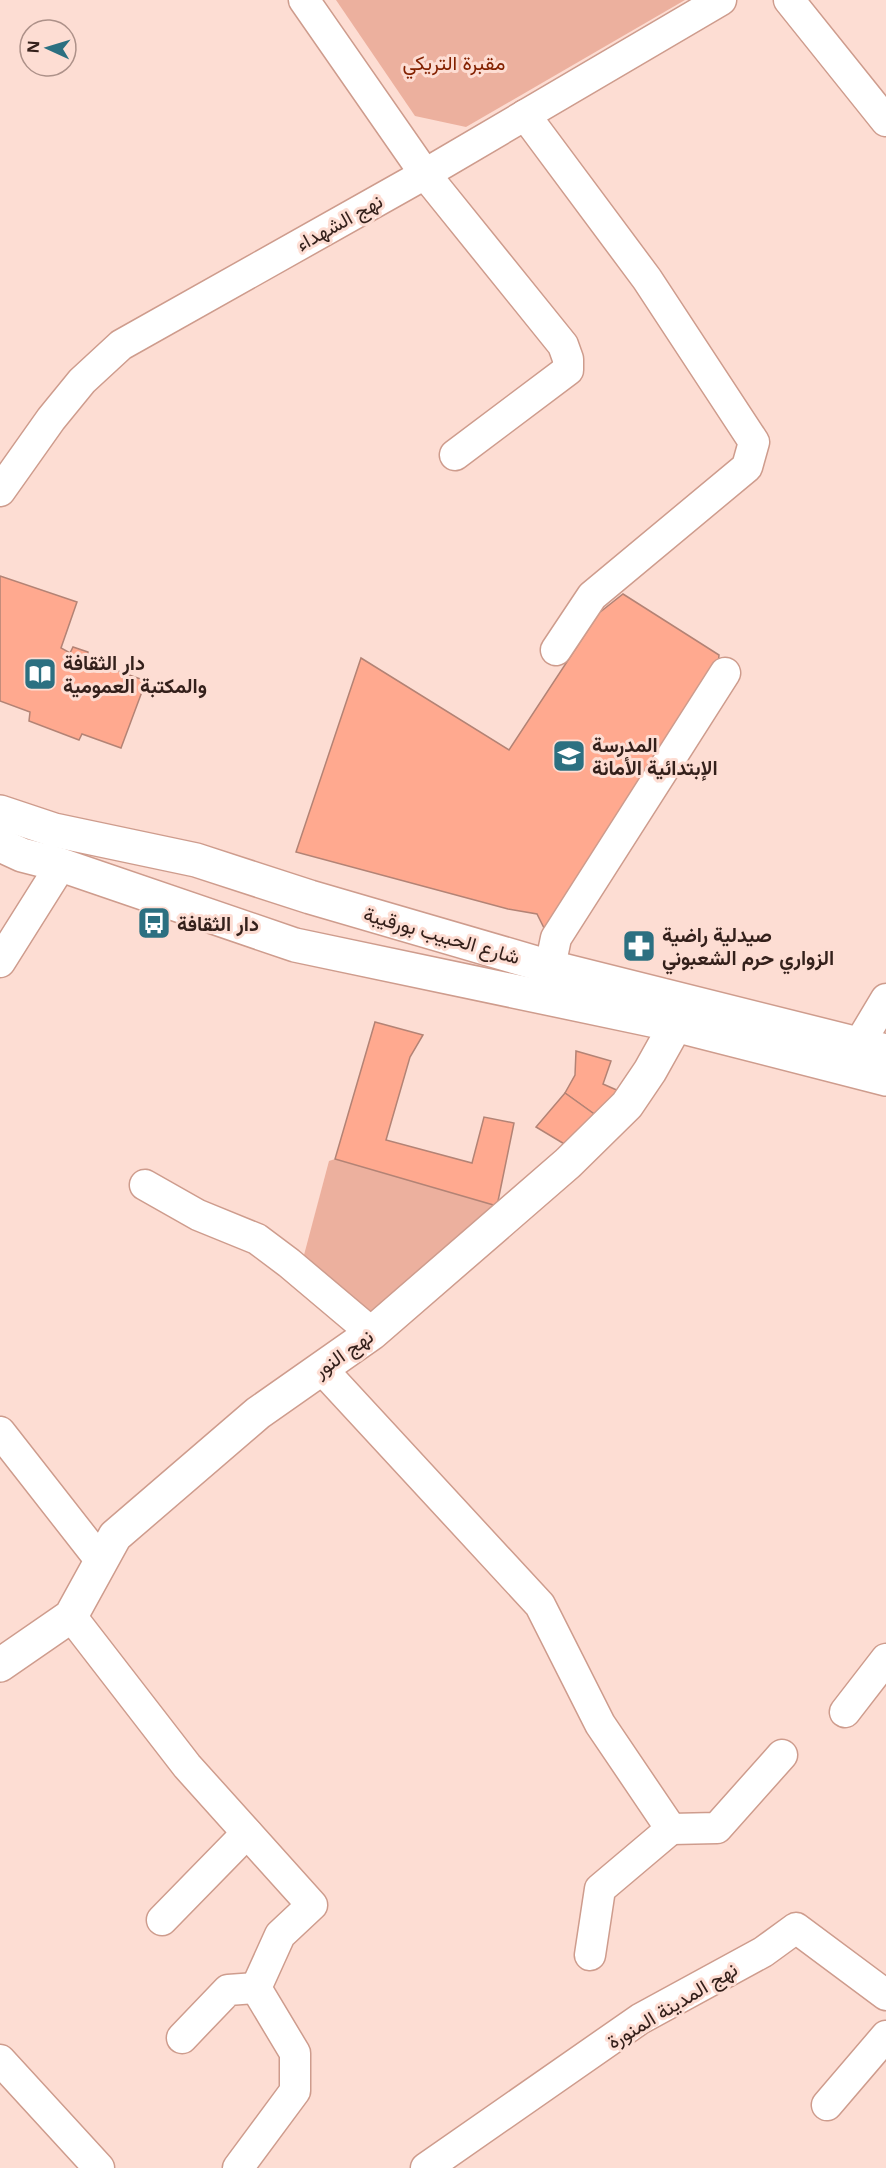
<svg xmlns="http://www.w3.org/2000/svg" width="886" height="2168" viewBox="0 0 886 2168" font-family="'Noto Sans',Vazirmatn,sans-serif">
	<rect width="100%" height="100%" fill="#fdddd3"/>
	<!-- green -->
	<g fill="#ecb09e">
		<polygon points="336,0 685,0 466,127 415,116"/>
		<polygon points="335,1159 497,1206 372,1313 304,1255 329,1161"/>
	</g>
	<!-- building -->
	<g fill="#ffa98f" stroke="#b38375" stroke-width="1.5">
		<polygon points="0,576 77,602 61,648 70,653 73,647 88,652 87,660 146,681 121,748 82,734 79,740 29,721 30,712 0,701"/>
		<polygon points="623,594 719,655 718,666 547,934 537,914 508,909 296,852 361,658 509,750 599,613"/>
		<polygon points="375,1022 423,1035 410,1057 386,1140 472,1163 484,1117 514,1123 497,1206 335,1159"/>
		<polygon points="576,1051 611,1061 603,1084 619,1091 597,1116 565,1093 575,1075"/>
		<polygon points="565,1093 597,1116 566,1145 536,1127"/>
	</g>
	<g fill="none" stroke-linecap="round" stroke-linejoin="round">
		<!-- minor casing -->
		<g stroke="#ce9c8d" stroke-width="33">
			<g id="minor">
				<polyline points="304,0 425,174 563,345 568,359 568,370 455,455"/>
				<polyline points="789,0 886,121"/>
				<polyline points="525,115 647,279 754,442 747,467 592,596 556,650"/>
				<polyline points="0,491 51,419 82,381 121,345 425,174 721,0"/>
				<polyline points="0,962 61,865"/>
				<polyline points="550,967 556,938 725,673"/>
				<polyline points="859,1044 886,999"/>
				<polyline points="145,1185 198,1215 257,1239 289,1263 372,1333"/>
				<polyline points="321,1368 540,1605 600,1724 671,1829 600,1889 590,1955"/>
				<polyline points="0,1432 101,1561"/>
				<polyline points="71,1616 187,1766 312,1905 280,1935 256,1988 295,2053 295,2091 238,2168"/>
				<polyline points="845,1712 886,1659"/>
				<polyline points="671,1829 717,1828 782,1755"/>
				<polyline points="162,1920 247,1833"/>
				<polyline points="182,2038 228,1990 256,1988"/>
				<polyline points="0,2060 99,2168"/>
				<polyline points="827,2105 886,2036"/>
				<polyline points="426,2168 640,2019 763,1952 796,1928 886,1995"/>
			</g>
		</g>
		<!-- tertiary casing -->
		<g stroke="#ce9c8d" stroke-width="36">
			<polyline id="tertiary" points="0,1665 71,1616 115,1536 258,1413 372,1333 568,1163 627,1105 650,1071 688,1003"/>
		</g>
		<!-- primary casing -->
		<g stroke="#ce9c8d" stroke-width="36">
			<g id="primary">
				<polyline points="0,812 54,830 196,860 310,897 550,967 886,1051"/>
				<polyline points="0,845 22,855 61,865 295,945 675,1025 886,1079"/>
			</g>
		</g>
		<!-- minor -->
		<use href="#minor" stroke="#fff" stroke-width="30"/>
		<!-- tertiary -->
		<use href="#tertiary" stroke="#fff" stroke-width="33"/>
		<!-- primary -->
		<use href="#primary" stroke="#fff" stroke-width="33"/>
	</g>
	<!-- icons -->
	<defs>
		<g id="library-square" transform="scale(1.725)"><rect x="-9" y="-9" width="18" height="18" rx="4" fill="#2c7081" stroke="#fdddd3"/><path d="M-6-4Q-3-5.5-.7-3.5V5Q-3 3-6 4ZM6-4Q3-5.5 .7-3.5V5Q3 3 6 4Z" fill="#fff"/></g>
		<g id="school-square" transform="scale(1.725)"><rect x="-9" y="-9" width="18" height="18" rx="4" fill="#2c7081" stroke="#fdddd3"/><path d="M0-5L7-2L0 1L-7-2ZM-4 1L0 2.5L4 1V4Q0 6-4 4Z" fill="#fff"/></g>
		<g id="bus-square" transform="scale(1.725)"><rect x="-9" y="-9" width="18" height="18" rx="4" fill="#2c7081" stroke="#fdddd3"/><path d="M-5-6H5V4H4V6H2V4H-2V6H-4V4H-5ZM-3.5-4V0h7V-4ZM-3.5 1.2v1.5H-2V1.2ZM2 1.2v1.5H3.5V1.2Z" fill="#fff"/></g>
		<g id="pharmacy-square" transform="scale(1.725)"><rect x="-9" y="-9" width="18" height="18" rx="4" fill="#2c7081" stroke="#fdddd3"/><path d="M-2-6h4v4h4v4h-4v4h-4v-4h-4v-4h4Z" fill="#fff"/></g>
	</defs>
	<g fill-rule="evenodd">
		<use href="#library-square" x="40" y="674"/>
		<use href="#school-square" x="569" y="756"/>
		<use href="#bus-square" x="154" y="923"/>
		<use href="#pharmacy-square" x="639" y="946"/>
	</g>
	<g text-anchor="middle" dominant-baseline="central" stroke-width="6" stroke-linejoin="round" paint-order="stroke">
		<!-- park labels -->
		<g font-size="20" fill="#832100" stroke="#fdddd3">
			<text x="454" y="62">مقبرة التريكي</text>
		</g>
		<!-- street labels -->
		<g font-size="20" fill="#34201b" stroke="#fdddd3">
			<text transform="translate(339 222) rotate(-29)">نهج الشهداء</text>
			<text transform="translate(442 935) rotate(16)">شارع الحبيب بورقيبة</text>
			<text transform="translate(343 1353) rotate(-35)">نهج النور</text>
			<text transform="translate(672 2005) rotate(-31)">نهج المدينة المنورة</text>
		</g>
		<!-- poi labels -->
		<g font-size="20" font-weight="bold" fill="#34201b" stroke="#fdddd3" text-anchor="start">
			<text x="63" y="662">دار الثقافة<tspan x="63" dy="23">والمكتبة العمومية</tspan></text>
			<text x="592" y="744">المدرسة<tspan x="592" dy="23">الإبتدائية الأمانة</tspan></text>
			<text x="177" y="923">دار الثقافة</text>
			<text x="662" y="934">صيدلية راضية<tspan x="662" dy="23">الزواري حرم الشعبوني</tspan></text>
		</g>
	</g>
	<!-- north arrow -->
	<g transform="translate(48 48) rotate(274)"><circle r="28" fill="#fdddd3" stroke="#ad9189" stroke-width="1.5"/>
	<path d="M0-4.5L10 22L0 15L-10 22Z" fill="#2c7081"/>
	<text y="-9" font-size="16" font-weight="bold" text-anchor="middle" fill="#34201b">N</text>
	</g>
</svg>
